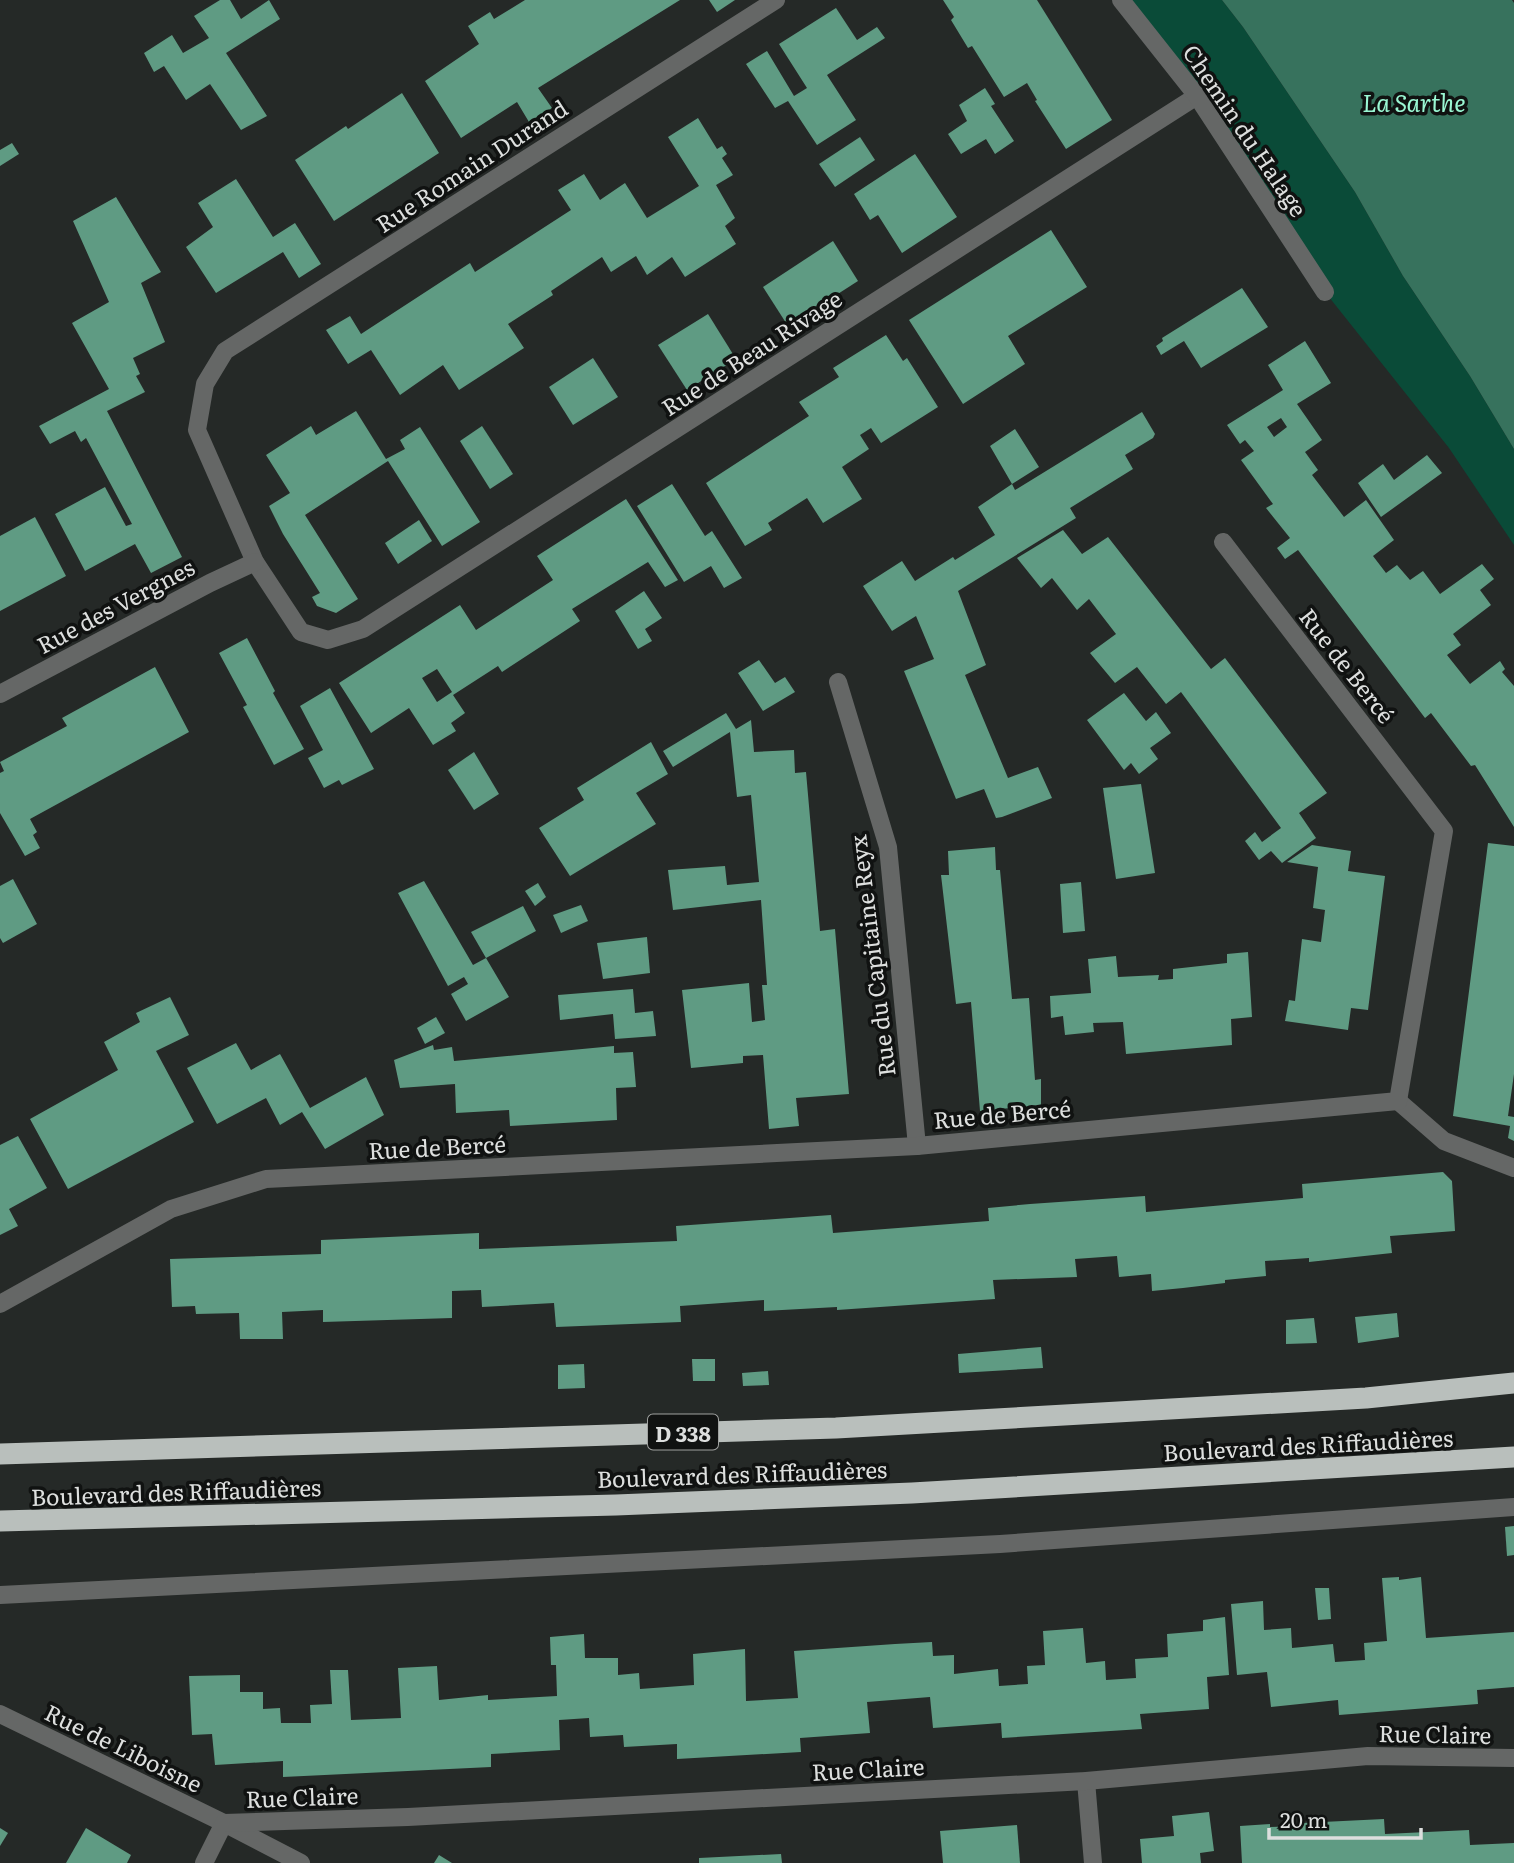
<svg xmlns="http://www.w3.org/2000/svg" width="1514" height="1863" viewBox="0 0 1514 1863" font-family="Literata,serif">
	<rect width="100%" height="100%" fill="#252927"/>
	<!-- green -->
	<polygon fill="#0a4b38" points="1121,0 1222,0 1243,27 1355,192 1403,276 1470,376 1514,449 1514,545 1449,448 1325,292"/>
	<!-- water -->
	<polygon fill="#37725d" points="1222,0 1512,0 1514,3 1514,449 1470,376 1403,276 1355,192 1243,27"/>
	<!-- building -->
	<g fill="#5f9b83" fill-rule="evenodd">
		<polygon points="220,0 230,0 241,19 269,0 280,19 226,53 267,116 241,130 210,84 186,100 164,66 154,72 144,53 172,35 183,53 209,38 194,16"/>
		<polygon points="525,0 680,0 538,88 552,108 529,122 517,102 461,138 425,81 479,44 468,26 490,12 494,19"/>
		<polygon points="709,0 735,0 717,12"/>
		<polygon points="943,0 1037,0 1112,120 1066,149 1035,101 1037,100 1027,83 1004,97 972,46 968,48 951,20 954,17"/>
		<polygon points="836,8 857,40 877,27 885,38 827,75 856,120 817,145 788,101 775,108 746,64 767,51 794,96 807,88 779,44"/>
		<polygon points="985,88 995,104 991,106 1014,141 995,154 986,139 961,154 948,134 967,121 959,105"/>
		<polygon points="402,93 439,153 334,221 295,160 346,126 348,129"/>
		<polygon points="698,118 717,149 722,146 727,154 722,158 733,175 716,185 735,218 725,226 736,244 685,277 672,257 647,275 636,256 611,272 602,257 551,291 553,295 508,324 524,348 459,390 443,365 400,395 371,350 348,364 326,330 350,316 361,334 470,263 475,272 571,210 558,190 584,174 600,200 625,183 647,218 699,186 668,137"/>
		<polygon points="860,137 875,160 835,187 819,164"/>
		<polygon points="12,143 19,154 0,166 0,150"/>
		<polygon points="915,154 957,217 902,253 878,215 870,220 854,194"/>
		<polygon points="236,179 273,237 295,223 321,264 299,278 283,252 216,293 186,247 213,227 198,203"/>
		<polygon points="116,197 161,272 141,283 165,342 133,358 140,374 136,376 145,392 107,411 182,557 151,573 135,544 85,571 55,514 105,487 126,526 132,524 86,438 81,442 75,431 50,444 39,426 109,389 72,323 109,302 73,221"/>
		<polygon points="1051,230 1087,287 1008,336 1025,364 963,404 909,320"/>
		<polygon points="833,241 858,281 788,326 763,287"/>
		<polygon points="1242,288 1268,327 1201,368 1184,341 1161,355 1156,346 1163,341 1162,338"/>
		<polygon points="708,314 736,359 687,390 658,345"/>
		<polygon points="886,335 903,361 907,358 938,407 881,443 871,428 860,435 869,449 842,467 862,499 823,523 807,498 768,523 772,530 745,546 706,483 809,416 799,402 839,377 833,368"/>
		<path d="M1305 341 1331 383 1297 404 1322 440 1305 452 1318 470 1312 475 1344 517 1366 500 1394 540 1373 556 1386 573 1397 565 1410 580 1423 571 1440 594 1482 564 1494 579 1480 590 1491 605 1453 634 1461 645 1447 655 1470 684 1500 661 1505 669 1502 672 1514 686V827L1475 765 1471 766 1431 713 1425 718 1298 550 1285 559 1277 548 1290 538 1266 508 1273 504 1241 460 1254 451 1245 440 1240 444 1227 425 1283 390 1268 365ZM1281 418 1287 427 1274 437 1267 427Z"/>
		<polygon points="593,358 618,397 573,425 549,387"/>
		<polygon points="356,411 386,459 405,449 400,440 420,427 480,522 442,546 388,461 305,515 358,599 336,613 317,606 312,597 320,593 283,534 269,506 290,493 266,455 311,426 316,435"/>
		<polygon points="1142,412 1155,434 1153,438 1125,455 1133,469 1070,508 1076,518 958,591 986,665 965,675 1008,778 1038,767 1052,798 1002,817 996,818 984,789 956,799 904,671 934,659 916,616 892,631 863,586 902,561 915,581 953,557 955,560 995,535 978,507 1012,484 990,446 1015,429 1039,467 1012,484 1015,490"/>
		<polygon points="482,426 513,474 490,489 460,441"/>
		<polygon points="1427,455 1442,473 1381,517 1358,483 1383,464 1394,480"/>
		<polygon points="672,484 705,536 712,531 742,578 724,588 711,566 684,582 637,506"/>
		<path d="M626 499 678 580 665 587 648 562 572 609 580 621 502 672 498 666 453 695 465 713 451 723 456 731 433 745 409 708 371 733 339 683 460 605 476 630 553 580 537 556ZM437 669 452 692 437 702 422 678Z"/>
		<polygon points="35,517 66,576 0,611 0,536"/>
		<polygon points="419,520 432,541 398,564 385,543"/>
		<polygon points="1063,530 1082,554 1108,537 1211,669 1225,658 1327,793 1299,813 1316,838 1282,863 1271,851 1259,860 1245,841 1255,832 1262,842 1281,828 1181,692 1166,704 1137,667 1115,683 1090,653 1116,634 1089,599 1077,610 1052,578 1041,588 1017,558"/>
		<polygon points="644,591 662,618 645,629 652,641 638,649 615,611"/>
		<polygon points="247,638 275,691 273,693 304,749 274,765 243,707 247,705 219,653"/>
		<polygon points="759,660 775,683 785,677 795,692 763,711 738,673"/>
		<polygon points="155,667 189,732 30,819 37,832 33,835 40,848 25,856 0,813 0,773 4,771 0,762 67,726 62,718"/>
		<polygon points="330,688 374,769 342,785 339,780 324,788 308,758 323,750 300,706"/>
		<polygon points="1124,693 1146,721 1156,712 1171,733 1150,748 1158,759 1139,774 1131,763 1124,770 1087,720"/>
		<polygon points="726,713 736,729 751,720 754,752 794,750 795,773 806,772 820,931 835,929 849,1094 796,1098 799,1126 769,1129 763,1055 743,1056 743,1063 691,1068 682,990 749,983 752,1022 765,1020 762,985 767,985 761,900 673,910 668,870 725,866 727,885 759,882 751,795 737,797 730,732 673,767 663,751"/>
		<polygon points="651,742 668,774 636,793 656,824 570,876 539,828 584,800 577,788"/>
		<polygon points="474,752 499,794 474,810 448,770"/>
		<polygon points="1141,784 1155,873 1116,879 1103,788"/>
		<polygon points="1488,843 1514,846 1514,1074 1508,1116 1514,1117 1514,1141 1508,1138 1510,1126 1453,1116"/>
		<polygon points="1312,845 1351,851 1348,871 1385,876 1368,1010 1351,1008 1348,1030 1285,1021 1289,1000 1295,1001 1302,939 1321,942 1325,910 1313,908 1318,867 1287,862"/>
		<polygon points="995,847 996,870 1000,870 1012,999 1029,998 1035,1080 1041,1079 1041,1105 980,1111 971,1002 956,1004 941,875 949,875 948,851"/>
		<polygon points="13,879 37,924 3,943 0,938 0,886"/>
		<polygon points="424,881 473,965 486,958 471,932 523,906 536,931 486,958 509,997 466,1021 451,994 468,984 464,977 448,986 398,893"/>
		<polygon points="1081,882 1085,931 1063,933 1060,884"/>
		<polygon points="538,883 546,897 535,906 525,891"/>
		<polygon points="581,905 588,921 561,933 553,915"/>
		<polygon points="647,937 650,973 603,979 597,943"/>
		<polygon points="1248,952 1252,1017 1231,1019 1232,1045 1126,1054 1123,1022 1093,1023 1094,1032 1065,1035 1063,1016 1051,1018 1050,996 1091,993 1088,959 1116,956 1118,977 1159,975 1158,980 1173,979 1173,969 1227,963 1227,954"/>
		<polygon points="633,989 635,1013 653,1011 656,1036 615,1039 613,1014 560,1020 558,995"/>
		<polygon points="170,997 189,1035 156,1051 194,1122 68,1189 30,1119 118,1070 104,1042 140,1022 136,1013"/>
		<polygon points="436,1017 445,1033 425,1044 417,1028"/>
		<polygon points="236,1043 251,1070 280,1054 310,1108 366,1077 384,1115 325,1149 302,1112 280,1125 266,1098 217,1124 187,1068"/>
		<polygon points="433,1045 434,1050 452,1047 454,1061 614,1046 614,1053 633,1052 636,1087 616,1088 617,1120 510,1126 509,1110 456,1113 455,1084 400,1088 394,1060"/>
		<polygon points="18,1136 47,1188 9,1209 18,1226 0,1235 0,1145"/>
		<polygon points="1443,1172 1452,1181 1455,1231 1390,1236 1392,1253 1309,1262 1309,1258 1265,1261 1266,1276 1225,1280 1225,1283 1183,1288 1152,1291 1151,1274 1119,1277 1117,1256 1075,1259 1077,1277 993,1280 995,1299 837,1310 837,1307 764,1311 764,1300 680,1306 681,1322 556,1327 554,1303 482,1307 481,1290 452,1291 452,1318 323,1322 323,1310 282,1312 283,1339 240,1339 239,1313 196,1314 195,1306 172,1307 170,1259 321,1254 321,1240 479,1233 479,1249 677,1241 676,1226 831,1215 833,1233 989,1221 988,1208 1030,1204 1145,1196 1146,1212 1303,1198 1302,1184"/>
		<polygon points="1397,1313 1399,1337 1358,1343 1355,1317"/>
		<polygon points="1314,1318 1317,1343 1286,1344 1286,1320"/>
		<polygon points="1041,1347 1043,1368 959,1373 958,1354"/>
		<polygon points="692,1359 715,1359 715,1381 693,1381"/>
		<polygon points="584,1364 585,1388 558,1389 558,1365"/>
		<polygon points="768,1371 769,1385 743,1386 742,1373"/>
		<polygon points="1514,1526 1514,1555 1507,1556 1505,1527"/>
		<polygon points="1399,1577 1399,1580 1421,1577 1426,1638 1514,1632 1514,1687 1477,1690 1478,1704 1339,1715 1338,1700 1271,1707 1267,1672 1237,1675 1231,1604 1263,1601 1264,1630 1291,1628 1292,1648 1333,1644 1335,1662 1365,1660 1364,1643 1387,1641 1382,1578"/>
		<polygon points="1315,1588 1329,1588 1331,1619 1318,1620"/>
		<polygon points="1225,1617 1229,1675 1207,1677 1209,1709 1140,1714 1142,1729 1002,1738 1001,1723 933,1728 930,1697 867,1702 870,1733 800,1738 801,1752 677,1759 677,1744 624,1747 623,1735 590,1737 589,1718 559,1720 560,1750 491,1754 491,1767 283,1777 283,1761 215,1765 212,1734 192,1735 189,1676 240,1675 240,1692 263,1692 263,1709 280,1708 281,1723 311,1723 310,1705 332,1704 330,1670 348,1670 351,1720 401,1718 398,1668 437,1666 439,1700 488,1695 488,1700 557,1696 556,1665 551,1665 550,1637 584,1634 585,1658 618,1658 618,1675 639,1673 640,1689 694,1685 693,1654 745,1649 746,1701 798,1698 794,1651 895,1644 932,1642 933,1656 954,1655 954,1674 998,1669 999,1686 1028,1684 1027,1666 1045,1665 1043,1631 1083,1628 1086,1663 1105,1661 1106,1680 1136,1678 1135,1659 1168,1657 1167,1634 1203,1631 1203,1620"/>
		<polygon points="1209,1812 1214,1851 1200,1853 1201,1863 1142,1863 1140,1839 1174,1836 1172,1816"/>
		<polygon points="1384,1819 1385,1834 1469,1830 1470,1845 1514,1843 1514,1863 1242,1863 1240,1826 1270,1824 1270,1827 1302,1826 1302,1823"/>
		<polygon points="1017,1825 1020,1863 943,1863 940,1831"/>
		<polygon points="0,1828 8,1833 0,1846"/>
		<polygon points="86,1828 131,1855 127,1863 66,1863"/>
		<polygon points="781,1854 782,1863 699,1863 699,1858"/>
		<polygon points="439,1855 452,1863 434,1863"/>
	</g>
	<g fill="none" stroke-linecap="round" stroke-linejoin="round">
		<!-- lane -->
		<polyline stroke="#656766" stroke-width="18" points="0,1595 1000,1544 1514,1507"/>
		<!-- street -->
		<g stroke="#656766" stroke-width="18">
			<polyline points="776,0 225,351 205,384 197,430 255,562 301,632 328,640 363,629 1197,96"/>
			<polyline points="1121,0 1197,96 1325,292"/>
			<polyline points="838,682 888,847 917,1146"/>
			<polyline points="0,694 210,583 255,562"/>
			<polyline points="1398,1101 1444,1141 1514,1168"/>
			<polyline points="0,1304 171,1209 266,1179 917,1146 1398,1101 1444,831 1223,542"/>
			<polyline points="0,1714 224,1823 301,1863"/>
			<polyline points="1086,1781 1093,1863"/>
			<polyline points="204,1863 224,1823 408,1817 1086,1781 1368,1756 1514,1758"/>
		</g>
		<!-- highway -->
		<g stroke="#b9bfbc" stroke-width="21">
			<polyline points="0,1454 836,1428 1366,1398 1514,1383"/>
			<polyline points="0,1521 616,1505 912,1493 1514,1457"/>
		</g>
	</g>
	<g text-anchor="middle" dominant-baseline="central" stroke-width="7" stroke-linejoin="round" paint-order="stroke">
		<!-- shield labels -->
		<rect fill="#101211" stroke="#a0a2a0" stroke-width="2" x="648" y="1414.5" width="70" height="35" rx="5"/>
		<g font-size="21" font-weight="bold" fill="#dddfde">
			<text x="683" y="1432">D 338</text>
		</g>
		<!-- street labels -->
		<g font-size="23" fill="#dddfde" stroke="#101211">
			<text transform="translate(1246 130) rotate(56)">Chemin du Halage</text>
			<text transform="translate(471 165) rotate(-33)">Rue Romain Durand</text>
			<text transform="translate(751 352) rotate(-33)">Rue de Beau Rivage</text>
			<text transform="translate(115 605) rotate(-28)">Rue des Vergnes</text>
			<text transform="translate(1348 665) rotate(52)">Rue de Bercé</text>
			<text transform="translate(871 956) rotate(-97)">Rue du Capitaine Reyx</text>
			<text transform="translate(1002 1113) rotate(-5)">Rue de Bercé</text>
			<text transform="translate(437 1146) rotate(-3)">Rue de Bercé</text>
			<text transform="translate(1308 1444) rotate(-3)">Boulevard des Riffaudières</text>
			<text transform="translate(742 1473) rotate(-2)">Boulevard des Riffaudières</text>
			<text transform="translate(176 1491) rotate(-2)">Boulevard des Riffaudières</text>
			<text transform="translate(1435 1733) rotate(1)">Rue Claire</text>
			<text transform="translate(124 1747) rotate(26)">Rue de Liboisne</text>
			<text transform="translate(868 1768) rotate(-3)">Rue Claire</text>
			<text transform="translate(302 1796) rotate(-2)">Rue Claire</text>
		</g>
		<!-- water labels -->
		<g font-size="24" font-style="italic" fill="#9af7d3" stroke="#101211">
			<text x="1414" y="101">La Sarthe</text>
		</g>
	</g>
	<!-- scale -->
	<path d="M1269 1828v10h152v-10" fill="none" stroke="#dddfde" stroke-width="3.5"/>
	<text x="1280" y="1828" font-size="21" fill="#dddfde" stroke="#101211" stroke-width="5" paint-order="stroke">20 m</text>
</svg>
